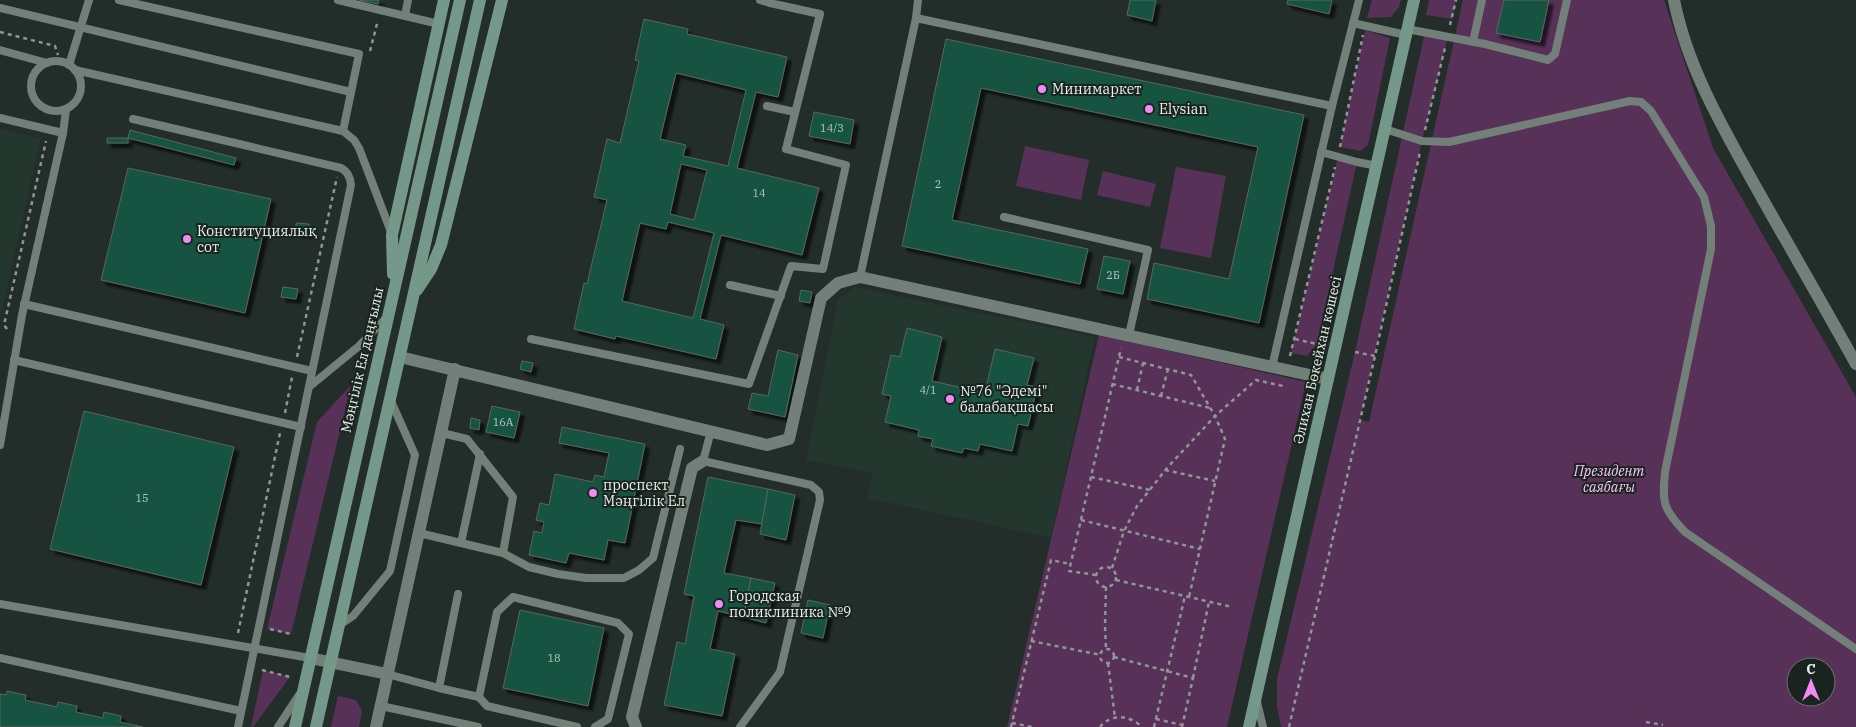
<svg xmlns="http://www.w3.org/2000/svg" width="1856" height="727" viewBox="0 0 1856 727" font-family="'IBM Plex Serif',serif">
	<defs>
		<filter id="shadow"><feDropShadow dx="4.5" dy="4.5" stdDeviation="1" flood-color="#0009"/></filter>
	</defs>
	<rect width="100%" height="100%" fill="#232d29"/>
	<!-- built -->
	<g fill="#24372f">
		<polygon points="0,129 41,138 0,318"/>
		<polygon points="854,287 1095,337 1051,538 867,498 873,473 806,460 838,300"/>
	</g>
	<!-- green -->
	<g fill="#573158" fill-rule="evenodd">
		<polygon points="1372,0 1401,0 1399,7 1391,17 1367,18"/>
		<polygon points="1429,0 1456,0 1452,19 1426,15"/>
		<path d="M1463 0H1664L1713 148 1856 397V727H1281L1277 707V679L1355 352 1425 32 1448 37 1422 141 1360 420 1369 422ZM1796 667H1826V697H1796Z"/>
		<polygon points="1365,30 1390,38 1368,145 1360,151 1340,147"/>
		<polygon points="1025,146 1089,160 1081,200 1016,186"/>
		<polygon points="1338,157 1357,162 1317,344 1307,356 1291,353"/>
		<polygon points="1176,167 1226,176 1211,258 1160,248"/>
		<polygon points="1103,171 1156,184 1150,207 1097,195"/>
		<polygon points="1099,335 1306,382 1227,727 1007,727"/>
		<polygon points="351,385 291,634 267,629 317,422"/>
		<polygon points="263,670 290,677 253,727 251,727"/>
		<polygon points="338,696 356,700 362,711 359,727 331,727"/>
	</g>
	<!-- building -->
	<g fill="#175340" stroke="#596560" fill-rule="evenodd" filter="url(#shadow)">
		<polygon points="359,0 379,0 378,4"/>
		<polygon points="1130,0 1156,0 1152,21 1127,15"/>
		<polygon points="1288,0 1332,0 1329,14 1287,4"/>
		<polygon points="1504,0 1549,0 1540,42 1496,33"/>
		<path d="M644 19 688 29 687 34 787 57 778 97 756 92 737 168 819 188 802 255 721 235 700 319 724 325 716 359 616 336 615 339 574 329 584 283 587 284 607 200 594 197 607 139 620 143 639 61 635 60ZM676 73 746 90 728 166 683 156 686 145 660 139ZM681 164 707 170 694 220 670 214ZM668 222 714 233 693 318 622 301 640 223 666 229Z"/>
		<polygon points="946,39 1304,115 1259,323 1147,299 1154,263 1229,279 1258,147 981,88 952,220 1088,249 1080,284 902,246"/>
		<polygon points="814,112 854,120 850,144 809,136"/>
		<polygon points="130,130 236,158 234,165 128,138"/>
		<rect x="107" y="138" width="21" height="5"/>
		<polygon points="128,168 271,199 245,313 101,280"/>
		<polygon points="296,223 309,224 308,234 296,233"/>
		<polygon points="1104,256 1130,261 1123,294 1097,289"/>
		<polygon points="283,287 298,289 296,299 281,297"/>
		<polygon points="801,290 812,292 810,303 799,301"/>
		<polygon points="907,328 942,337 932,381 985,393 995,349 1034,358 1027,385 1037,387 1028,426 1018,424 1012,451 980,444 978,451 964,448 962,453 931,446 933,439 918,436 919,430 885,422 891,396 882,394 891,355 900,357"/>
		<polygon points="778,350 798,355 785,417 748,409 752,393 768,396"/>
		<polygon points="522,361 533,363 531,372 520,369"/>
		<polygon points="492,406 520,412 514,438 486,432"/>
		<polygon points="84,411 234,447 201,585 50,549"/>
		<polygon points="471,418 480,420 479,430 470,428"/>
		<polygon points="562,427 645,444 625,543 608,540 604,560 569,553 566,563 529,555 534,531 542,533 544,522 536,520 540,503 549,505 555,474 593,482 595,475 604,477 609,453 559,443"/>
		<polygon points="708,477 768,489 762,524 736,520 724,573 751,578 743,617 718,611 710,649 735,654 722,716 664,705 677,642 685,644 694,596 684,594"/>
		<polygon points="768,489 795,495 786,540 760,534"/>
		<polygon points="751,578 775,583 766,623 743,617"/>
		<polygon points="808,600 830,605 823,638 801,633"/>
		<polygon points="520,610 604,628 588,706 503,688"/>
		<polygon points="7,691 26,695 25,700 57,707 58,702 77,706 76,712 103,718 104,712 121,716 120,722 143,727 0,727 0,694 6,695"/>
	</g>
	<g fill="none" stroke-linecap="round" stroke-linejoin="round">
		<!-- path -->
		<g stroke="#8f9794" stroke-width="2.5" stroke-dasharray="4 4" stroke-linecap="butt">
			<polyline points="1450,25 1456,0"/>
			<polyline points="0,32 55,46 58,55"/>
			<polyline points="370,51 378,20"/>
			<polyline points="1425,130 1445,48"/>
			<polyline points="1340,147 1363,35"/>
			<polyline points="7,329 4,325 46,141"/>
			<polyline points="1295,339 1317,344"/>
			<polyline points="1355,352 1375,356"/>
			<polyline points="1290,356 1335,167"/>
			<polyline points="297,357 337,177"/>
			<polyline points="1119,357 1191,375 1215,416 1225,439 1189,597"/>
			<polyline points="1112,384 1210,408"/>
			<polyline points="1137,390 1143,363"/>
			<polyline points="1161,396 1168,369"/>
			<polyline points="285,413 292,377"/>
			<polyline points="1165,470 1215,481"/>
			<polyline points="1091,477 1150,490"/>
			<polyline points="1081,520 1200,549"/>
			<circle cx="1106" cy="577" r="10"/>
			<polyline points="1112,568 1124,531 1137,506 1167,468 1215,416 1256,380 1283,386"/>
			<polyline points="1096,575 1069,571 1121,348"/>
			<polyline points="1116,580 1232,607"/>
			<polyline points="1106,587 1105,626 1106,649"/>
			<polyline points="270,629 291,634"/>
			<polyline points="238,633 280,433"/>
			<polyline points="1031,641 1101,655"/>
			<circle cx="1107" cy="656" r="7"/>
			<polyline points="1114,657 1193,678 1182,727"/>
			<polyline points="1108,663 1115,718"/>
			<polyline points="262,670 290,677"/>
			<polyline points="1193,678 1209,602"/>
			<polyline points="1156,719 1182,725"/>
			<polyline points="1646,722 1663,725"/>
			<polyline points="1012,723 1032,727"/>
			<polyline points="1011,727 1051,560 1070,564"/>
			<path d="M1100 727C1111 713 1130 715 1142 727"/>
			<polyline points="1154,727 1185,596"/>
			<polyline points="1289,727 1375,356 1420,152"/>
		</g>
		<!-- lane -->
		<g stroke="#73807a" stroke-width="8">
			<polyline points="119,0 359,54 343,131"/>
			<polyline points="338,0 439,24"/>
			<polyline points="408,0 405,15 408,16"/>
			<polyline points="760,0 770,3"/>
			<polyline points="0,8 351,92"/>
			<polyline points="916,18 918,0"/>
			<polyline points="1353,23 1406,35"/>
			<polyline points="1407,29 1485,44 1548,60 1555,54 1567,0"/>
			<polyline points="1473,42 1482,0"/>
			<polyline points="0,50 47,63"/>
			<circle cx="56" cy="86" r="25"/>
			<polyline points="69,65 89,0"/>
			<polyline points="75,70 343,131 354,140 359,148 391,232"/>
			<polyline points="767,106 795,112"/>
			<polyline points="1332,106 1359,0"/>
			<polyline points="0,118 63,133"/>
			<path d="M133 119 341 168C348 172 350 177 351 185L238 727"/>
			<path d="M1385 129 1422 141 1449 142 1630 101 1641 102 1651 111 1704 197 1711 226V249L1665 472C1662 503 1663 509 1685 532L1856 649"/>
			<polyline points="1321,152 1357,162 1377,166"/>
			<polyline points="1004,217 1148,250 1129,335"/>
			<polyline points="860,277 916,18 1332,106 1272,367"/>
			<polyline points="730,285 781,296"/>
			<polyline points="24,304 312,371"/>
			<polyline points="531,339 749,384 791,266 823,269 846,165 786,149 820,14 770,3 771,0"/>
			<polyline points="14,360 301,427"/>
			<polyline points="309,387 359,346 387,317"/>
			<polyline points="711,431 703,461 811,485 819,492 820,500 780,672 740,727"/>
			<polyline points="0,445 22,315 63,133 66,110"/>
			<polyline points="419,533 503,553 513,497 467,439 442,433"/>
			<polyline points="461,543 480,454"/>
			<polyline points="503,553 529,567 558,574 586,578 624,578 639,570 653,558 680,449"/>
			<polyline points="0,604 310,658"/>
			<polyline points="338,626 353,616 390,571 415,455 390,399"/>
			<polyline points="0,658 241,711"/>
			<polyline points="387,674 439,688 458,594"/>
			<polyline points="439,688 479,697 487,706 577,727"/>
			<polyline points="479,697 497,612 513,597 618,623 629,634 608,719 595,727"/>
			<polyline points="1257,702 1263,727"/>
			<polyline points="381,706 478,727"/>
			<polyline points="278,727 299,695"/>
		</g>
		<!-- street -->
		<g stroke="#73807a" stroke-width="12">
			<path d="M1674 0C1688 71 1727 135 1762 198 1793 253 1825 308 1856 364"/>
			<polyline points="400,357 767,445 789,439 821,298 838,283 860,277 1328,379"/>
			<polyline points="310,658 387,674"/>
			<polyline points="376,727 455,369"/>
			<polyline points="636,727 632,717 692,468 703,461"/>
		</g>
		<!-- secondary -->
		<g stroke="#74988a" stroke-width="12">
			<polyline points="393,274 392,235 444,0"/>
			<polyline points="417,290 431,269 441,245 502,0"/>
			<polyline points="295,727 460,0"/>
			<polyline points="316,727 480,0"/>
			<polyline points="1249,727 1414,0"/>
		</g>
	</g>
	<!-- markers -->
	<g fill="#f28af3" stroke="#19241f" stroke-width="2">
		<circle cx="1042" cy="89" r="5"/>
		<circle cx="1149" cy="109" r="5"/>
		<circle cx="187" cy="239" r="5"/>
		<circle cx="950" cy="399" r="5"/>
		<circle cx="593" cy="493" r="5"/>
		<circle cx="719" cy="604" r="5"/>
	</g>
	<g text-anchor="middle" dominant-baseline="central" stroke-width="4" stroke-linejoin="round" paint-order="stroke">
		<!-- number labels -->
		<g font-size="11" fill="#b4c8c1">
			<text x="832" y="128">14/3</text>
			<text x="938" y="184">2</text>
			<text x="759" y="193">14</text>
			<text x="1113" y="275">2Б</text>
			<text x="928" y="390">4/1</text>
			<text x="503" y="422">16А</text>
			<text x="142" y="498">15</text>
			<text x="554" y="658">18</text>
		</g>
		<!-- poi labels -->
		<g font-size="14" fill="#e8efec" stroke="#19241f" text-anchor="start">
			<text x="1052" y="89">Минимаркет</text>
			<text x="1159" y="109">Elysian</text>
			<text x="197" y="231">Конституциялық<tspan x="197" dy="16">сот</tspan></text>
			<text x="960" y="391">№76 "Әдемі"<tspan x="960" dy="16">балабақшасы</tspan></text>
			<text x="603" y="485">проспект<tspan x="603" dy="16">Мәңгілік Ел</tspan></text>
			<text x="729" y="596">Городская<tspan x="729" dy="16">поликлиника №9</tspan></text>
		</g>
		<!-- street labels -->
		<g font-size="14" fill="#e8efec" stroke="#19241f">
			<text transform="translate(362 360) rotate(-77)">Мәңгілік Ел даңғылы</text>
			<text transform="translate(1317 360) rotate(-77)">Әлихан Бөкейхан көшесі</text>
		</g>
		<!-- park labels -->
		<g font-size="14" font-style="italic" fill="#fac3f9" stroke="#19241f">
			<text x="1609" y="471">Президент<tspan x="1609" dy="16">саябағы</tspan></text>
		</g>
	</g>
	<!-- north arrow -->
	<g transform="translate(1811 682)"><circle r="24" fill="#19241f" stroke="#6c7571"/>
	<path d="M0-4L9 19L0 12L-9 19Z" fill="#f28af3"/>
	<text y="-8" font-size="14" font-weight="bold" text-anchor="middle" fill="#e8efec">С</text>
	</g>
</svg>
